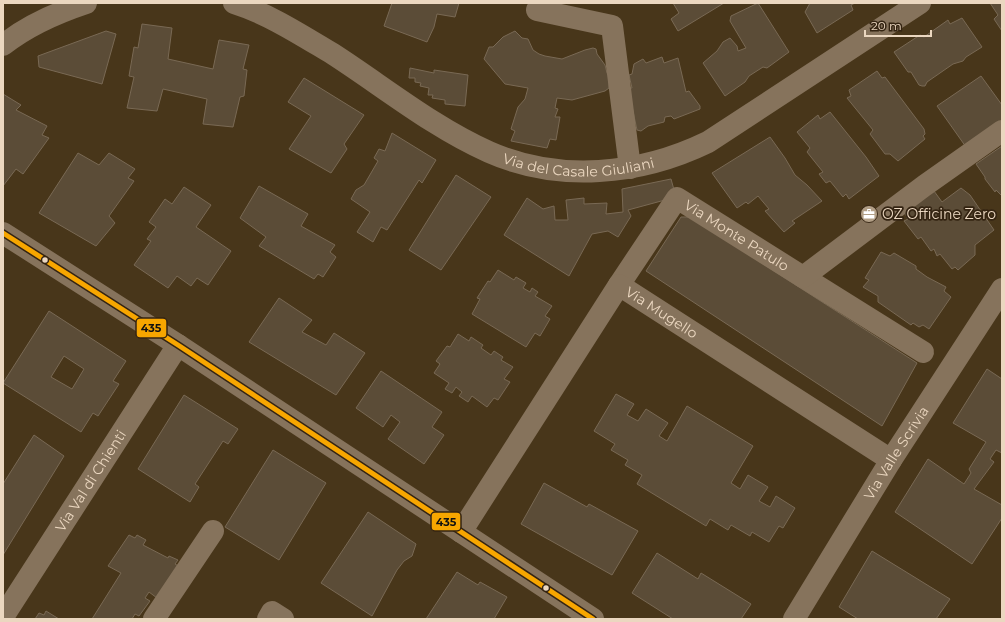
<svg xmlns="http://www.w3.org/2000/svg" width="1005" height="622" viewBox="0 0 1005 622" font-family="Montserrat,sans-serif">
	<rect width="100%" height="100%" fill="#48361a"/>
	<!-- building -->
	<g fill="#5b4c37" stroke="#796954" fill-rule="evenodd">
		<polygon points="392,3 459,3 455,17 437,14 434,27 427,42 384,26"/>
		<polygon points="673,3 724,3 678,31 671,19 679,13"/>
		<polygon points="758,3 789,52 767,68 763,67 749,76 745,82 725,96 703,63 717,51 723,42 730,38 737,46 738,51 746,48 730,21 731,16"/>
		<polygon points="810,3 855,3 851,5 853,10 817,33 805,12"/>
		<polygon points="990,3 1002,3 1002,31 994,19 998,15"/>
		<polygon points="962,18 982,47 966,57 963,61 953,64 927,82 925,86 922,86 919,85 911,72 908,72 894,52 920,35 924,37 948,20 950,24"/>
		<polygon points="142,24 172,28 168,59 213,69 219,40 249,45 243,69 247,70 244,96 240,97 233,127 203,124 207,99 163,89 157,111 127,108 134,77 129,76 134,47 138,48"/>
		<polygon points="106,31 116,34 102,84 39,67 38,56"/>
		<polygon points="515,31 522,38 528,39 533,50 539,54 545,56 562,59 585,50 593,48 596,49 597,54 605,65 607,73 609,76 609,88 605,91 572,100 557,98 555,108 558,109 555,117 560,117 556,140 550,139 547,148 511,141 515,131 511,129 518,107 525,99 528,88 505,84 484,59 489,47 493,47 503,37"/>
		<polygon points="662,57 664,63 678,58 686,92 689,91 700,106 700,109 674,119 671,116 665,117 664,122 648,126 641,131 637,130 628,88 632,88 629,75 632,74 634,64 643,59 646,63"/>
		<polygon points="410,68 434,73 434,70 468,75 465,106 445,104 445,100 432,98 433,95 428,95 429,88 420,86 421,83 415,82 415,78 409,78"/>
		<polygon points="877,71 882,78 885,77 924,129 925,134 923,136 925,139 898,161 890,154 885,154 870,134 873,130 847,98 851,96 849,90"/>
		<polygon points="981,76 1002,105 1002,120 966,147 937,106"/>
		<polygon points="304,78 364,115 344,144 347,149 331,173 289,149 311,116 288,102"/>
		<polygon points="3,94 21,105 16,110 47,126 42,135 49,138 23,174 16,169 3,186"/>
		<polygon points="830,112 866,157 879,176 849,199 846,194 843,197 830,181 826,183 819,174 823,172 807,152 810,148 797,132 818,115 820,119"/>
		<polygon points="392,133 436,160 422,183 419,180 387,230 381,227 373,242 357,232 370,212 351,199 356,190 364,185 378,161 374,158 379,149 385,151"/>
		<polygon points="770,137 785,158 795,175 807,185 822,201 792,221 795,223 784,232 765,211 769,209 758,196 748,204 746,202 737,208 712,173"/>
		<polygon points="1002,146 1002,196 996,190 995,192 985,179 985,177 976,164"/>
		<polygon points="78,153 99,165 109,153 135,169 128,178 134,181 109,216 115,223 96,246 39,213"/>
		<polygon points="456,175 491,197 441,270 409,250"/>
		<polygon points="671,179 676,197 628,210 631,216 618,237 608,231 592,234 569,276 504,235 527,198 543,209 554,206 555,220 568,220 566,200 584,198 584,204 607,203 606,214 623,212 622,189"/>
		<polygon points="259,186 308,214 301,226 335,245 330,252 336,257 323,277 318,274 314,279 259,246 266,237 240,218"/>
		<polygon points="184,187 211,205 196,227 231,251 208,285 197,278 191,286 177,276 168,288 134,265 151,241 147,239 156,227 149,222 165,199 172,204"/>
		<polygon points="961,188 970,195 994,230 975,245 975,255 958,270 955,267 952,269 940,254 937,256 934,249 931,251 921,237 918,239 904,221 908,219 904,212 934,191 942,202"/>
		<polygon points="681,217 690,217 917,363 882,426 646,271"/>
		<polygon points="881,252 890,256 894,253 916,266 916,269 927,277 946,287 944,291 951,297 929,329 923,325 919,327 913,323 911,325 878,302 878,296 863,287 869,280 865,278"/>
		<polygon points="498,270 514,280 516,277 526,283 523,288 530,292 532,288 538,292 535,296 552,306 545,316 550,319 540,336 535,333 526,347 472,314 480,299 477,298 488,281 490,282"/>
		<polygon points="279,298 312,320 302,332 326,345 334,333 365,353 336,395 249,342"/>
		<path d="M49 311 126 361 113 381 119 384 98 416 93 413 81 432 3 383ZM64 356 84 369 72 389 51 377Z"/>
		<polygon points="458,334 469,341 471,337 483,345 481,348 491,355 494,351 503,357 501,360 513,367 504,379 510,382 498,400 494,398 487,407 472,396 468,402 459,396 462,392 456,387 452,393 445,389 449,383 434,373 440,364 436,361 447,346 450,347"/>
		<polygon points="987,369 1002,379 1002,453 996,450 990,459 994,462 974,489 1002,505 1002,518 972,564 895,512 928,459 964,484 971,473 969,469 986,442 953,423"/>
		<polygon points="381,371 442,412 432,427 444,435 424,464 388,439 400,422 391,415 383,427 356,408"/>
		<polygon points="616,394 634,404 627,415 638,421 646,409 668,423 659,436 667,441 687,406 753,446 731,483 740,489 748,475 768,487 759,501 770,507 776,496 795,508 783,528 779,526 769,542 752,532 750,536 731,525 728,530 710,519 706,526 637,484 642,475 625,465 628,460 611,450 615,444 594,431"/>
		<polygon points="184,395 238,429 228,444 223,441 195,484 199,487 190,502 138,469"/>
		<polygon points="34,435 64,456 3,555 3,484"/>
		<polygon points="273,450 326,483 279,560 225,527"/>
		<polygon points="544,483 587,507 589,504 638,531 612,575 521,524"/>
		<polygon points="368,512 416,544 412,556 404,561 397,570 372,616 321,583"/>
		<polygon points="129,535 135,538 137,535 146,540 143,545 168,558 169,556 178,560 175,564 180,567 161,601 149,592 145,598 150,601 139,616 135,614 132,619 92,619 121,573 108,566"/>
		<polygon points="872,551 950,599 936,619 858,619 839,607"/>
		<polygon points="657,553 698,579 701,573 751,604 741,619 673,619 632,593"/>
		<polygon points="457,572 478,585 480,582 507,597 494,619 426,619"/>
		<polygon points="46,611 59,619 35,619 39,613 44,615"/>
	</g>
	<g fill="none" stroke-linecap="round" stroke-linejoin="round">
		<!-- minor -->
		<g stroke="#86735c" stroke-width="22">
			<path id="s1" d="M234 3C269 14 301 35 333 54 384 87 433 127 489 152 559 183 640 175 708 142L920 3"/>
			<polyline points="537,10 612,26 630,168"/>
			<path d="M3 45C28 25 56 13 86 3"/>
			<polyline points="3,233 178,345 593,619"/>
			<polyline points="803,277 923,352"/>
			<path id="s2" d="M619 285 677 198 803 277 924 186 1002 131"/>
			<path id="s3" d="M461 532 619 285 891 460"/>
			<path id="s4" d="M3 617 178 345"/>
			<polyline points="154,619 213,531"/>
			<polyline points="268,619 272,612 283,619"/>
			<path id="s5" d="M794 619 891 460 1002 289"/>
		</g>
		<!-- bus-1 casing -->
		<g stroke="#342412" stroke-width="8">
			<polyline id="bus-1" points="3,233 178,345 593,619"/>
		</g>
		<!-- bus-1 -->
		<use href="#bus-1" stroke="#f7a600" stroke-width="5"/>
	</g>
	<!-- icons -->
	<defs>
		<g id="office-disc" transform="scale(0.9)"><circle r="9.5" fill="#b29f86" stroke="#342412"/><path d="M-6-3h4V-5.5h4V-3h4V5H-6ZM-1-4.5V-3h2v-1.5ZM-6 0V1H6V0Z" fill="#fff"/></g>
	</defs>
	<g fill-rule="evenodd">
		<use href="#office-disc" x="869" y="214"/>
	</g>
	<!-- markers -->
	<g fill="#ebd7c0" stroke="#342412" stroke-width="1.5">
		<circle cx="45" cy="260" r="3.5"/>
		<circle cx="546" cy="588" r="3.5"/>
	</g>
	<g text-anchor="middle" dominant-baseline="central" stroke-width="3.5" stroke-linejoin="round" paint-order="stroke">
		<!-- street labels -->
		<g font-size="14" fill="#ebd7c0" stroke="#342412">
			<text stroke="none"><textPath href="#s1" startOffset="388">Via del Casale Giuliani</textPath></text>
			<text stroke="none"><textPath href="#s2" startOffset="175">Via Monte Patulo</textPath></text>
			<text stroke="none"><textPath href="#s3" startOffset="344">Via Mugello</textPath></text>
			<text stroke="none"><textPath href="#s5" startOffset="195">Via Valle Scrivia</textPath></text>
			<text stroke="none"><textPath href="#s4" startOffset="162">Via Val di Chienti</textPath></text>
		</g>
		<!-- poi labels -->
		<g font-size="14" fill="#ebd7c0" stroke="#342412" text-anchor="start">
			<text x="882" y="214">OZ Officine Zero</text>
		</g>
	</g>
	<g stroke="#342412" stroke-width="1.5">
		<rect x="136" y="318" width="31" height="20" rx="4" fill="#f7a600"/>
		<rect x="431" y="512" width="30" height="19" rx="4" fill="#f7a600"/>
	</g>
	<g font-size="11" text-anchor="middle" font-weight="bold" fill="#111">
		<text x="151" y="332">435</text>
		<text x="446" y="526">435</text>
	</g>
	<!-- border -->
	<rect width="1005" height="622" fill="none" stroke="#ebd7c0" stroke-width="8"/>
	<!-- scale -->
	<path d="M865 30v6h66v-6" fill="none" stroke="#ebd7c0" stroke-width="2"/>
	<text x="871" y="30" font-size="12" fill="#ebd7c0" stroke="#342412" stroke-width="3" paint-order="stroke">20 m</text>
</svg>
